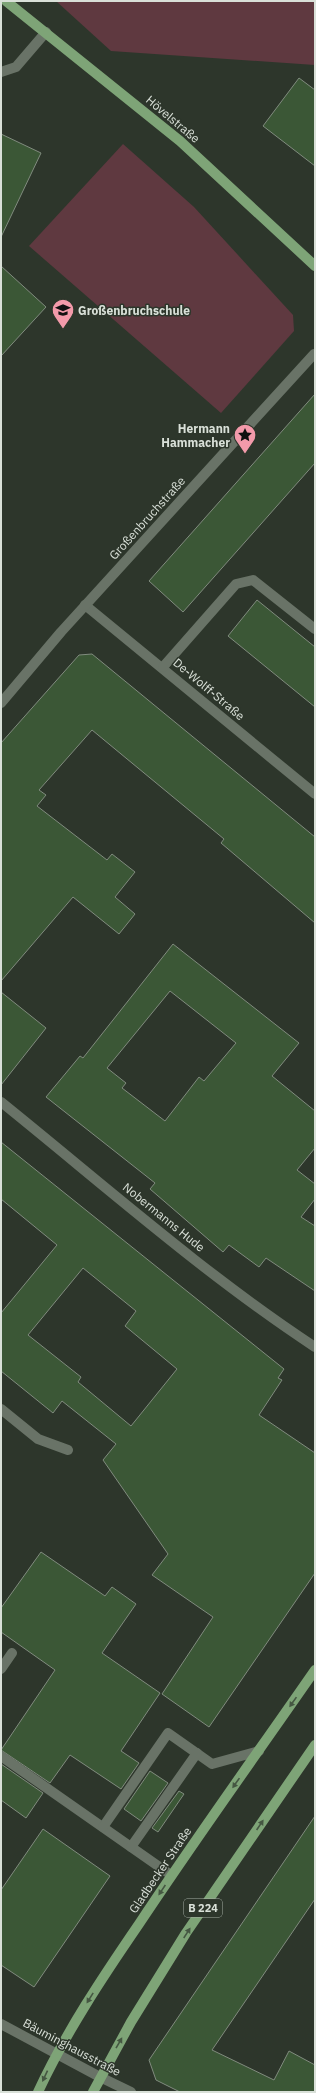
<svg xmlns="http://www.w3.org/2000/svg" width="316" height="2093" viewBox="0 0 316 2093" font-family="'IBM Plex Sans',sans-serif">
	<rect width="100%" height="100%" fill="#2d362b"/>
	<!-- green -->
	<g fill="#5f3940">
		<polygon points="56,1 315,1 315,65 111,51"/>
		<polygon points="123,144 194,207 293,315 294,331 221,413 29,246"/>
	</g>
	<!-- building -->
	<g fill="#3b5736" stroke="#808b7e" fill-rule="evenodd">
		<polygon points="299,78 315,90 315,166 263,126"/>
		<polygon points="1,134 41,153 1,237"/>
		<polygon points="1,266 46,307 1,356"/>
		<polygon points="315,394 315,463 183,612 149,581"/>
		<polygon points="257,600 315,647 315,707 228,636"/>
		<polygon points="92,654 315,837 315,923 221,843 224,839 92,730 39,790 46,795 37,806 107,860 112,854 135,872 115,897 135,914 119,934 73,897 1,981 1,743 79,655"/>
		<path d="M173 944 299 1043 272 1076 315 1111V1148L297 1170 315 1184V1199L301 1217 315 1226V1291L266 1258 259 1267 229 1245 223 1252 150 1189 155 1183 46 1097 80 1056 83 1058ZM170 991 236 1043 204 1081 199 1077 165 1121 122 1088 126 1083 107 1068Z"/>
		<polygon points="1,992 46,1028 1,1085"/>
		<path d="M1 1142 284 1369 278 1378 282 1380 259 1415 315 1453V1573L209 1727 162 1694 213 1617 152 1575 168 1554 103 1460 116 1444 62 1401 53 1413 1 1371V1313L57 1245 1 1199ZM83 1268 136 1311 125 1326 177 1369 131 1426 78 1382 81 1377 28 1335Z"/>
		<polygon points="41,1552 105,1596 112,1587 136,1604 102,1653 160,1693 121,1751 139,1763 121,1789 70,1755 50,1783 1,1750 55,1670 1,1632 1,1608"/>
		<polygon points="1,1764 43,1793 26,1818 1,1800"/>
		<polygon points="150,1771 168,1783 141,1821 124,1809"/>
		<polygon points="179,1791 184,1794 158,1832 152,1828"/>
		<polygon points="315,1816 315,1899 212,2050 274,2080 289,2051 315,2065 315,2092 180,2092 156,2080 149,2060"/>
		<polygon points="43,1829 110,1876 34,1987 1,1965 1,1890"/>
	</g>
	<g fill="none" stroke-linecap="round" stroke-linejoin="round">
		<!-- minor -->
		<g stroke="#697367" stroke-width="10">
			<polyline points="1,72 16,67 46,32"/>
			<polyline points="85,605 315,794"/>
			<polyline points="163,667 236,584 253,580 315,629"/>
			<polyline points="1,703 61,632 314,354"/>
			<path d="M1 1102C104 1185 204 1274 315 1347"/>
			<polyline points="1,1409 38,1439 68,1450"/>
			<polyline points="1,1669 12,1653"/>
			<polyline points="1,1756 171,1875"/>
			<polyline points="103,1827 168,1733 212,1764 259,1751"/>
			<polyline points="131,1847 197,1753"/>
			<polyline points="1,2024 100,2077 131,2092"/>
		</g>
		<!-- major -->
		<g stroke="#7ea477" stroke-width="10">
			<polyline points="6,1 180,141 315,266"/>
			<path d="M38 2092C66 2032 102 1978 139 1924 196 1838 256 1755 315 1670"/>
			<polyline points="93,2092 131,2022 186,1933 315,1745"/>
		</g>
	</g>
	<!-- one-way arrows -->
	<defs><path id="oneway-solid" d="M-6-.8H1V-3.2L6.5 0L1 3.2V.8H-6Z"/></defs>
	<g fill="#455742">
		<use href="#oneway-solid" transform="translate(293 1702) rotate(125)"/>
		<use href="#oneway-solid" transform="translate(236 1783) rotate(125)"/>
		<use href="#oneway-solid" transform="translate(260 1825) rotate(-56)"/>
		<use href="#oneway-solid" transform="translate(162 1890) rotate(124)"/>
		<use href="#oneway-solid" transform="translate(187 1933) rotate(-57)"/>
		<use href="#oneway-solid" transform="translate(90 1998) rotate(122)"/>
		<use href="#oneway-solid" transform="translate(119 2043) rotate(-60)"/>
		<use href="#oneway-solid" transform="translate(45 2076) rotate(115)"/>
	</g>
	<!-- icons -->
	<defs>
		<g id="school-pin" transform="scale(1.15)"><path d="M0 17L-7.5 6A9.5 9.5 0 1 1 7.5 6Z" fill="#f39aaa" stroke="#2d362b"/><path d="M0-5L7-2L0 1L-7-2ZM-4 1L0 2.5L4 1V4Q0 6-4 4Z" fill="#111"/></g>
		<g id="sight-pin" transform="scale(1.15)"><path d="M0 17L-7.5 6A9.5 9.5 0 1 1 7.5 6Z" fill="#f39aaa" stroke="#2d362b"/><path d="M0-6L1.8-2.2L6-1.7L2.9 1.2L3.7 5.4L0 3.3L-3.7 5.4L-2.9 1.2L-6-1.7L-1.8-2.2Z" fill="#111"/></g>
	</defs>
	<g fill-rule="evenodd">
		<use href="#school-pin" x="63" y="310"/>
		<use href="#sight-pin" x="245" y="435"/>
	</g>
	<g text-anchor="middle" dominant-baseline="central" stroke-width="3" stroke-linejoin="round" paint-order="stroke">
		<!-- shield labels -->
		<rect fill="#2d362b" stroke="#a5ada4" stroke-width="1" x="184" y="1899" width="38" height="18" rx="3"/>
		<g font-size="11" font-weight="bold" fill="#d9e0d8">
			<text x="203" y="1908">B 224</text>
		</g>
		<!-- street labels -->
		<g font-size="12" fill="#d9e0d8" stroke="#2d362b">
			<text transform="translate(173 119) rotate(40)">Hövelstraße</text>
			<text transform="translate(147 518) rotate(-48)">Großenbruchstraße</text>
			<text transform="translate(209 689) rotate(40)">De-Wolff-Straße</text>
			<text transform="translate(164 1217) rotate(39)">Nobermanns Hude</text>
			<text transform="translate(160 1870) rotate(-56)">Gladbecker Straße</text>
			<text transform="translate(72 2047) rotate(28)">Bäuminghausstraße</text>
		</g>
		<!-- poi labels -->
		<g font-size="12" font-weight="bold" fill="#d9e0d8" stroke="#2d362b" text-anchor="start">
			<text x="78" y="310">Großenbruchschule</text>
			<text x="230" y="428" text-anchor="end">Hermann<tspan x="230" dy="14">Hammacher</tspan></text>
		</g>
	</g>
	<!-- border -->
	<rect width="316" height="2093" fill="none" stroke="#d9e0d8" stroke-width="4"/>
</svg>
